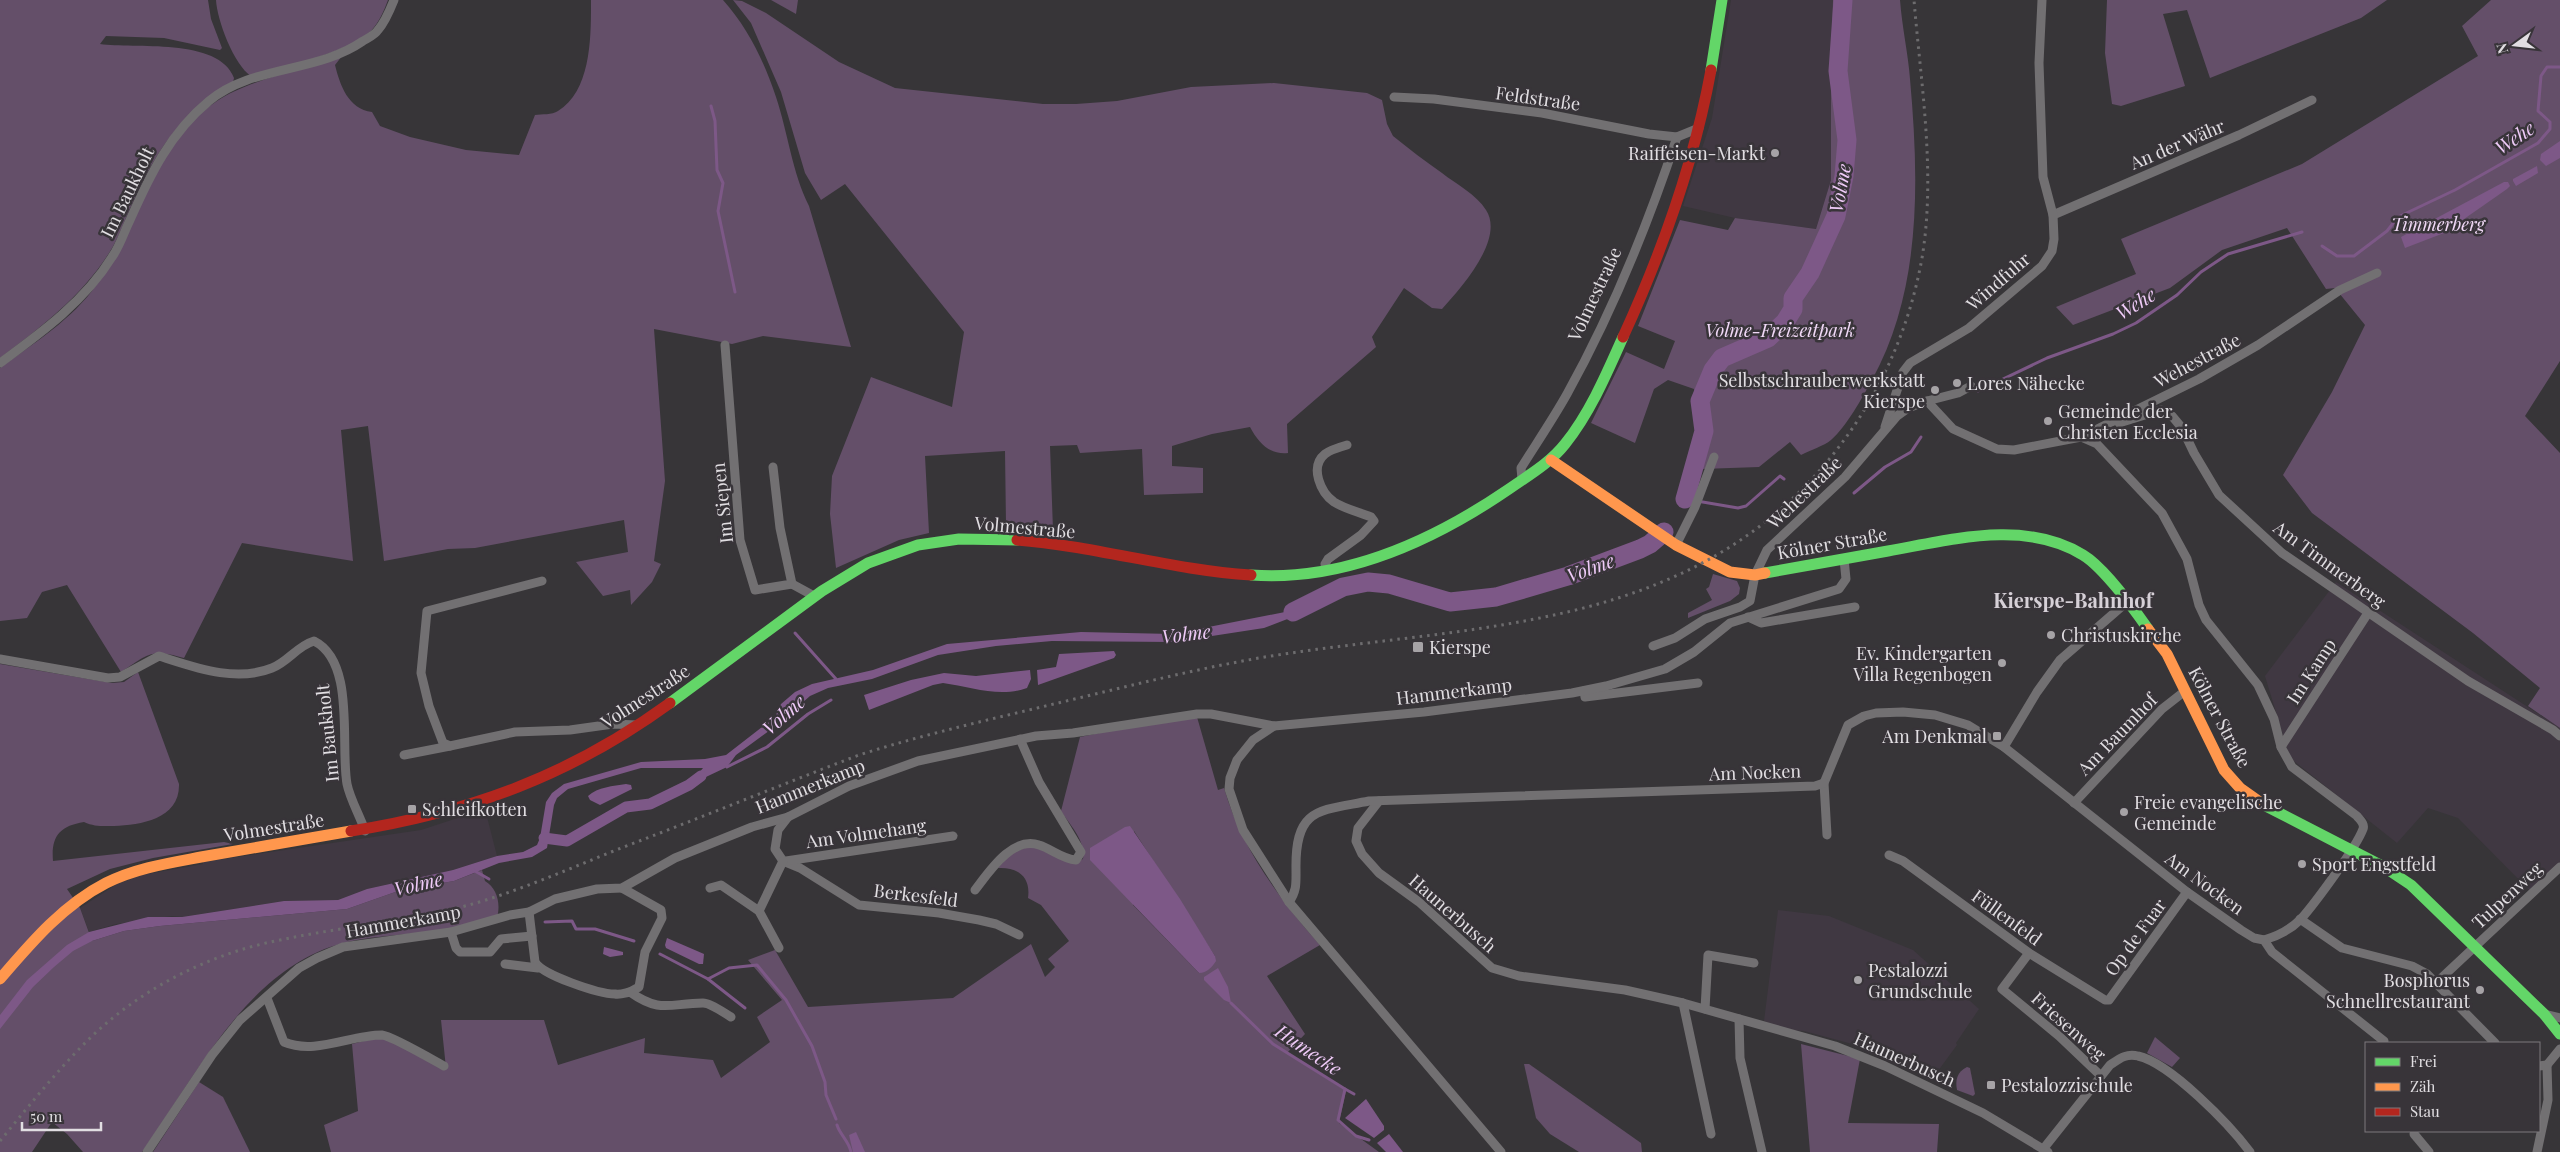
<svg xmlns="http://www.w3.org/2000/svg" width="2560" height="1152" viewBox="0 0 2560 1152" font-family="'Playfair Display',serif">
	<rect width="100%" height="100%" fill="#373538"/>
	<!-- built -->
	<g fill="#403842">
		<polygon points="1731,0 1833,0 1831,55 1831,180 1816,229 1735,218 1683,206 1712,118"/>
		<polygon points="2336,582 2560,728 2560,871 2535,896 2458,818 2428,808 2397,843 2290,758 2265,676"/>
		<polygon points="485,809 497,856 453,870 367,889 338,900 284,901 182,917 172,916 116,924 89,932 80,908 117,884 142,875 203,864 203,862 421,830"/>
		<polygon points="1778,910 1829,916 1913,950 1979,1009 1956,1043 1957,1045 1935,1075 1929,1078 1856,1045 1804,1031 1789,1030 1764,1021"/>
	</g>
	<!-- green -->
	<g fill="#644f69" fill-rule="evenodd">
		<path d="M0 0H208L211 19 222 48 220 50 164 38 106 36 100 44C133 49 219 37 234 78L233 82C182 112 157 149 133 202 125 218 119 238 109 253 81 297 41 327 0 358Z"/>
		<path d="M216 0H388C384 11 379 22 371 31 350 52 281 68 251 76 234 65 217 20 216 0Z"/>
		<path d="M591 0H723C748 28 764 61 776 97 788 133 792 172 809 206L851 347 763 336 732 344 654 329 665 481 654 561 661 564 652 582 631 605 630 590 603 596 576 562 628 552 624 520 475 548 448 549 384 561 368 426 341 430 353 561 242 543 184 658C150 648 149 654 121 672L67 585 42 592 27 618 0 621V368C34 343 73 319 97 284 105 274 109 261 115 250 142 199 166 134 217 101 246 81 306 68 342 56L335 65C340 85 348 109 372 112L380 126 410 137 466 150 519 155 535 115C542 114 552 115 558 111 592 90 591 35 591 0Z"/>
		<path d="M733 0 742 1 766 13 839 62 895 88 1043 104H1076L1117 101 1191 87 1274 83 1367 93 1382 100 1387 124 1393 136C1409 149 1425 161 1442 173 1456 184 1477 195 1486 210 1505 239 1461 288 1442 309L1432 308 1404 288 1372 337 1376 347 1287 424 1288 453C1269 455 1258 442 1250 427L1212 434 1172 446V466L1203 468V493L1144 495 1142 449 1080 453 1077 445 1050 446 1053 530 1006 524 1005 451 925 456 929 533 899 540 836 568 830 514 832 476 871 377 952 407 964 332 845 184 821 200 805 173 781 92 751 23Z"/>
		<polygon points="771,0 798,0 796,14"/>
		<path d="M1833 0H1900C1902 27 1908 53 1910 79 1919 180 1922 289 1872 380 1862 398 1847 426 1831 440 1824 446 1810 450 1801 455L1790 442 1759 467 1702 469 1696 483 1682 480C1697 442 1703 431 1694 389L1668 380 1654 389 1635 443 1591 423 1626 352 1664 369 1675 341 1638 326 1680 220 1728 230 1735 218 1816 229 1831 180V55Z"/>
		<polygon points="2107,0 2387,0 2361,18 2210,78 2187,10 2163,14 2185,86 2121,106 2112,104 2105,53"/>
		<polygon points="2491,0 2560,0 2560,361 2525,416 2560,453 2560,728 2528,706 2540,688 2473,633 2312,513 2283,475 2332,392 2365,325 2335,288 2326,289 2287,228 2222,250 2170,288 2073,325 2056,307 2136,274 2121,239 2302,164 2478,56 2462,26"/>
		<polygon points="1713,574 1737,581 1740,588 1739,594 1730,601 1688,618 1688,613 1712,600 1706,589 1709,587"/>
		<path d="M0 664 112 683 124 682 138 672 179 784C180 819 141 825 114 826 103 826 95 827 84 822 59 826 51 837 53 861L224 842 233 844 153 858 110 869 67 889 80 908 92 941 124 931 160 926 347 909 401 890 454 881 482 870 485 881C497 888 501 904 497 917 483 920 470 925 456 928 419 935 380 934 343 943 246 969 196 1077 142 1152H83L67 1134 52 1122 32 1152H0Z"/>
		<path d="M1197 717 1218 790 1224 788C1241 847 1279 899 1320 945L1267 976 1305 1034 1287 1053 1346 1091 1339 1123 1379 1152H331L324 1125 358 1111 352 1044 383 1036 446 1068 441 1020H544L558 1065 645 1038 644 1053 713 1060 721 1078 770 1042 757 1017 782 1000 748 960 775 950 808 1007 953 998 1031 944 1045 977 1055 967 1048 959 1069 941 1041 905 1028 898C1031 877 1018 867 998 868L1011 853 1031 846 1076 862 1083 859C1086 841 1070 825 1061 811L1080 737 1138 725ZM1134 831 1215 956 1199 973 1133 905Z"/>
		<polygon points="2155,1037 2180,1058 2172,1067 2147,1053"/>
		<polygon points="1801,1044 1860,1059 1848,1123 1939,1124 1937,1152 1810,1152"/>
		<polygon points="1524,1064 1529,1064 1641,1143 1642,1152 1579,1152 1550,1134 1536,1118"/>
		<path d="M1967 1067 1970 1068 1975 1094 1973 1096 1957 1090C1955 1080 1957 1072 1967 1067Z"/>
		<polygon points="199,1082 223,1097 250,1152 153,1152"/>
	</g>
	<!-- water -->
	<g fill="#7d5887">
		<polygon points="2560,141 2560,158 2546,166 2540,160 2541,154"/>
		<polygon points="2537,166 2538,173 2516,186 2513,181 2513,179"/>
		<polygon points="2504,182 2508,182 2510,186 2507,189 2444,233 2405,248 2401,237"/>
		<polygon points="1315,596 1316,608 1264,628 1173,642 1052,641 996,646 938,655 872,679 828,688 810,696 777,725 736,755 727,767 689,785 703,768 641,768 568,789 557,798 554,805 547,848 532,857 499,863 454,881 401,890 347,909 160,926 124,931 92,941 73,951 54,967 33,987 0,1029 0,1015 27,980 67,945 89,932 148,917 182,917 284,901 338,900 367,889 453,870 497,856 523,852 537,845 540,838 546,802 552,793 564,784 641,762 705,759 726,755 775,717 781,704 795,692 812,684 873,670 947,644 1081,632 1173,634 1285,612"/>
		<polygon points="1114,651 1116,655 1114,658 1038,685 1037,670 1056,667 1059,654"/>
		<path d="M1030 670 1031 679 1027 688C1000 698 971 687 943 683L933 685 869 710 864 695 911 680 944 673 976 676Z"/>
		<path d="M626 784 631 785 632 789 600 805 590 800 588 796C598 787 613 786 626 784Z"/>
		<path d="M1130 826 1180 899 1215 956 1216 961C1212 967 1207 973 1199 973L1090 860V848L1125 827Z"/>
		<polygon points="667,938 704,954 703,964 699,964 666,948 665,945"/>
		<polygon points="604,947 623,952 623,955 610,957 603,954"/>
		<polygon points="1218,968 1228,987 1231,1003 1224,1000 1204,980 1204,977"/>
		<polygon points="1366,1099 1384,1126 1384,1130 1374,1138 1345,1118"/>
		<polygon points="856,1132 865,1152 853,1152 849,1135"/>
		<polygon points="1389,1134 1403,1152 1386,1152 1377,1143"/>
	</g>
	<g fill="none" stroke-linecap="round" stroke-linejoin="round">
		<!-- stream -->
		<g stroke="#7d5887" stroke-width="3">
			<polyline points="711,106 715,121 717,170 723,183 718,211 735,292"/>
			<polyline points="2322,246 2337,256 2354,256 2387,231 2398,217 2455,190 2538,143 2550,129 2550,122 2538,111 2541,76 2547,67 2560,67"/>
			<polyline points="1978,391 2047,358 2113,334 2136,323 2177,295 2201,272 2228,254 2302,232"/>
			<polyline points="1854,493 1885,467 1911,452 1921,437"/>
			<polyline points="1685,499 1738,508 1746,506 1780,476 1784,479"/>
			<polyline points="795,633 836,679"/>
			<polyline points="726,765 727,767 767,747 808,714 831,700"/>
			<polyline points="473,870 489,879"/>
			<polyline points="545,922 572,921 576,929 595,929 634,941"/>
			<polyline points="660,954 708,979 729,968 757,965 786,1000 812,1046 825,1082 826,1095 836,1119"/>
			<polyline points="708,979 745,1008"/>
			<polyline points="1231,1003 1273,1044 1345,1089 1338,1120 1356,1136 1369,1140"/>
			<polyline points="1345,1089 1354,1094"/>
			<path d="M837 1125C840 1135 849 1141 851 1152"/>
		</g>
		<!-- canal -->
		<polyline stroke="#7d5887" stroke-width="11" points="544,838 567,841 626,807 650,804 689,785 701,776"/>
		<!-- river -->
		<g stroke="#7d5887" stroke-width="19">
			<polyline points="1685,499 1704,431 1700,401 1713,370 1722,358 1768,338 1785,322 1793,309 1793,298 1810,273 1836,216 1844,176 1847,140 1838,71 1843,0"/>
			<polyline points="1293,612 1343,587 1368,582 1389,584 1450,602 1496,597 1568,576 1640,549 1650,544 1664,532"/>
		</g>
		<!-- street -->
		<g stroke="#727072" stroke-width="9">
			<polyline points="1394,97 1434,99 1542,113 1649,134 1677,137"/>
			<polyline points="2053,215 2239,135 2312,100"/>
			<polyline points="725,345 740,540 755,590 792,584 780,528 773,467"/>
			<path d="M0 363C41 333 85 301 112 257 120 246 124 232 130 220 150 175 170 133 209 101 252 65 317 73 363 41 368 38 375 35 378 30 385 22 390 10 394 0"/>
			<polyline points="1927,401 1958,393 1971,386"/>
			<polyline points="2119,423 2161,410 2172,416 2182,428 2194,453 2219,495 2282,553 2468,681 2553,730 2560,736"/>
			<polyline points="1885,427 1903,372 1910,363 1969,328 2042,266 2052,251 2054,239 2053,215 2043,177 2039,63 2042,0"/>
			<path d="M2081 437 2097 444 2162 513 2187 559 2199 605 2206 620 2258 685 2274 719 2281 747 2292 767 2357 816C2360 820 2365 824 2363 829 2356 848 2315 903 2301 919 2291 929 2278 936 2264 940"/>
			<path d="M1522 479 1521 468C1536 444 1553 419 1567 394 1612 313 1648 224 1677 137L1699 128"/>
			<polyline points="1676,545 1695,507 1714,457"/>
			<path d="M1326 570 1325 564 1328 559 1361 535 1374 521 1371 517C1359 512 1345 509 1334 502 1321 493 1309 467 1325 454 1330 450 1340 447 1347 445"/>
			<polyline points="542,581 427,611 421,673 429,706 443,743 450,746 515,732 570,730 613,724 637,725"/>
			<polyline points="792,584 814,596"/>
			<polyline points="1748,617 1761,623 1855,607"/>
			<polyline points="1653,646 1675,638 1705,619 1740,607 1750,601 1755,575 1767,550 1845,477 1897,416 1908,408 1927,401 1953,429 1997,449 2014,450 2081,437 2199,379 2258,345 2340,290 2377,273"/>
			<path d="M0 659 108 678 120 677 159 656C194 667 235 683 272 668 288 662 297 646 314 641 356 662 340 745 347 784 350 799 360 816 365 831"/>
			<polyline points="1584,691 1585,697 1698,683"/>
			<polyline points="1274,726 1253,740 1237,760 1230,778 1229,789 1243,830 1289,902 1501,1152"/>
			<polyline points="2004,747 2037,692 2060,660 2128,601"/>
			<polyline points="2281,747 2368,613"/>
			<polyline points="404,755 450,746"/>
			<polyline points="1379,801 1358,828 1356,841 1362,854 1379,873 1419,902 1492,968 1519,976 1625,990 1683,1003 1835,1046 1885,1066 1983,1113 2048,1152"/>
			<polyline points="2074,803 2162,709 2185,691"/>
			<polyline points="1827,835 1824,783 1848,725 1864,716 1876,713 1903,712 1935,715 1968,725 2004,747 2187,892 2241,930 2254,938 2264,940 2272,952 2384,1041"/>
			<polyline points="1889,855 1903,861 2029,953 2105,1000 2109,1000 2187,892"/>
			<polyline points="783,861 800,868 859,905 939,913 979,920 996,924 1019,935"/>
			<polyline points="783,861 775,849 778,830 788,817"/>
			<polyline points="786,861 953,836"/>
			<polyline points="622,888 661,910 662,918 645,952 639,987 630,992"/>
			<polyline points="710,888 721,885 759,911 779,948"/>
			<path d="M975 890C989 872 1012 836 1039 845 1052 849 1062 859 1076 860L1081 852 1039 782 1020 739"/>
			<path d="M1289 902C1297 891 1296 883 1296 869 1295 807 1319 811 1369 801L1815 786 1824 783"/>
			<polyline points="759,911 783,861"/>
			<path d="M529 912 535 962C542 975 599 994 615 994 620 995 625 993 630 992 661 1014 670 1003 703 1003 711 1003 724 1013 731 1017"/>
			<polyline points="2300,919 2342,948 2412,966 2427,974 2495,1043"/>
			<polyline points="451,932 456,948 460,952 490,952 501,939 532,936"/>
			<polyline points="2029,953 2002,989 2059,1036 2101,1076"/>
			<polyline points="505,964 538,968"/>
			<polyline points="2436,983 2560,867"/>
			<path d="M267 998 284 1042C315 1055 350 1035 382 1035 392 1036 433 1060 444 1066"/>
			<polyline points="1683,1003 1711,1134"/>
			<polyline points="1705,1009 1708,955 1754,963"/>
			<polyline points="2544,1014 2560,1018"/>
			<polyline points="1739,1019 1740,1058 1762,1152"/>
			<polyline points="2547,1065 2560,1049"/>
			<polyline points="2414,1134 2429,1152"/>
			<path d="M2044 1148 2110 1065C2119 1059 2126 1053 2138 1056 2170 1063 2230 1125 2250 1152"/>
			<polyline points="147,1152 212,1055 240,1020 299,968 317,958 343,947 451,932 510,915 529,912 555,899 597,889 622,888 675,858 752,827 788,817 849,786 918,761 1036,736 1073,733 1197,714 1211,714 1274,726 1424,712 1572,693 1606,686 1665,669 1694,652 1730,623 1839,589 1846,579 1844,559"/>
			<polyline points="2537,1152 2548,1100 2547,1065 2539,1066"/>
		</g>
		<!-- fast -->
		<g stroke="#63d668" stroke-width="11">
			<polyline points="1711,70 1722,0"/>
			<path d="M1765 573C1806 566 1847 558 1888 551 1951 540 2025 519 2083 555 2103 567 2134 609 2148 629"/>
			<path d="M1251 575C1345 582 1433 541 1509 489 1529 475 1550 463 1565 444 1590 413 1607 373 1623 337"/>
			<polyline points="670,703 822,591 868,563 918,545 959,539 1017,540"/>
			<polyline points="2264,805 2384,867 2411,885 2544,1014 2560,1034"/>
		</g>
		<!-- slow -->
		<g stroke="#ff974d" stroke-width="11">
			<polyline points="1551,460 1676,545 1730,572 1755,575 1765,573"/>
			<polyline points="2148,629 2167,654 2224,770 2240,788 2264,805"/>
			<path d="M0 979C31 943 63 905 106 883 136 868 169 863 201 857 251 848 301 840 351 831"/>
		</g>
		<!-- jam -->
		<g stroke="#b3261e" stroke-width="11">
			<path d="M1623 337C1662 252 1694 163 1711 70"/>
			<path d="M1017 540C1095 546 1172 570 1251 575"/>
			<path d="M351 831C471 812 571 775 670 703"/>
		</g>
		<!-- rail -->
		<path stroke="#6d6c6e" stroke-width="3" stroke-dasharray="2.5 5" stroke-linecap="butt" d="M0 1141C28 1107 55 1073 86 1042 138 990 208 954 280 940 350 925 421 921 489 899 532 885 574 867 616 850 697 819 778 786 859 755 925 734 992 719 1058 703 1125 687 1191 670 1259 658 1467 623 1684 637 1831 457 1878 399 1909 331 1922 258 1936 174 1921 85 1914 0"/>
	</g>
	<!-- markers -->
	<g fill="#a6a3a6" stroke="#383439" stroke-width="2">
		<circle cx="1775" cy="153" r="5"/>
		<circle cx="1957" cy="383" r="5"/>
		<circle cx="1935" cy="390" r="5"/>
		<circle cx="2048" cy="421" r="5"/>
		<circle cx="2051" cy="635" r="5"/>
		<rect x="1412" y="641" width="12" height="12" rx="2.5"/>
		<circle cx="2002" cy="663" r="5"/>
		<rect x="1992" y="731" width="10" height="10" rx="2.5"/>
		<rect x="407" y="804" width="10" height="10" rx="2.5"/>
		<circle cx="2124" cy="812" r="5"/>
		<circle cx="2302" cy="864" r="5"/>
		<circle cx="1858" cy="980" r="5"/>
		<circle cx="2480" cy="990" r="5"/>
		<rect x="1986" y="1080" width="10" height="10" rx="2.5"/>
	</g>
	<g text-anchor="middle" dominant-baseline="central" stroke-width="5" stroke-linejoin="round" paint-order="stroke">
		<!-- street labels -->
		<g font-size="18" fill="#e1dee2" stroke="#383439">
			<text transform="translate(1538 98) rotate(8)">Feldstraße</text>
			<text transform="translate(2177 144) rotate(-23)">An der Währ</text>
			<text transform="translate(127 192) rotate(-64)">Im Baukholt</text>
			<text transform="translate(1998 281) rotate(-41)">Windfuhr</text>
			<text transform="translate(1594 294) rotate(-65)">Volmestraße</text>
			<text transform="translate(2197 360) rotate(-28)">Wehestraße</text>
			<text transform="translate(1804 492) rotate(-44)">Wehestraße</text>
			<text transform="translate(722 503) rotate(-96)">Im Siepen</text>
			<text transform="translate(1025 527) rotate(5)">Volmestraße</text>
			<text transform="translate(1832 543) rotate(-10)">Kölner Straße</text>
			<text transform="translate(2330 564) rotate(36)">Am Timmerberg</text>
			<text transform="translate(2311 671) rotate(-57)">Im Kamp</text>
			<text transform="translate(1454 691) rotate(-7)">Hammerkamp</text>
			<text transform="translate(645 696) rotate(-33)">Volmestraße</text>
			<text transform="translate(2220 717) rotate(62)">Kölner Straße</text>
			<text transform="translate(327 733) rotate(-96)">Im Baukholt</text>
			<text transform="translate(2117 734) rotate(-46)">Am Baumhof</text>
			<text transform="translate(1755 772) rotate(-2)">Am Nocken</text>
			<text transform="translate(810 786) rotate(-22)">Hammerkamp</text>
			<text transform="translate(274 827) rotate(-9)">Volmestraße</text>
			<text transform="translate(866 833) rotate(-8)">Am Volmehang</text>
			<text transform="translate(2205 883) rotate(36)">Am Nocken</text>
			<text transform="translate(916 895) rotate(7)">Berkesfeld</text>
			<text transform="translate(2507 895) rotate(-43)">Tulpenweg</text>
			<text transform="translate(1453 913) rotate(41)">Haunerbusch</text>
			<text transform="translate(2007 917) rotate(36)">Füllenfeld</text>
			<text transform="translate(403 921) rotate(-10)">Hammerkamp</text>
			<text transform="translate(2135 937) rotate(-54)">Op de Fuar</text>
			<text transform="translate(2069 1026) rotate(42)">Friesenweg</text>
			<text transform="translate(1905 1059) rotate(24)">Haunerbusch</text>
		</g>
		<!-- poi labels -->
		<g font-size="18" fill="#e1dee2" stroke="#383439" text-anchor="start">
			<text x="1765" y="153" text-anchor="end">Raiffeisen-Markt</text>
			<text x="1925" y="380" text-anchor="end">Selbstschrauberwerkstatt<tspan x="1925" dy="21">Kierspe</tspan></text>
			<text x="1967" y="383">Lores Nähecke</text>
			<text x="2058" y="411">Gemeinde der<tspan x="2058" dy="21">Christen Ecclesia</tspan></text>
			<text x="2061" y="635">Christuskirche</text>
			<text x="1429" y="647">Kierspe</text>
			<text x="1992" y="653" text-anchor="end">Ev. Kindergarten<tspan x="1992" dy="21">Villa Regenbogen</tspan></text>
			<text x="1987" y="736" text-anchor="end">Am Denkmal</text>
			<text x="2134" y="802">Freie evangelische<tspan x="2134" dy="21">Gemeinde</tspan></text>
			<text x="422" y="809">Schleifkotten</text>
			<text x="2312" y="864">Sport Engstfeld</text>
			<text x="1868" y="970">Pestalozzi<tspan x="1868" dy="21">Grundschule</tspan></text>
			<text x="2470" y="980" text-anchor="end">Bosphorus<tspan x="2470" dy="21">Schnellrestaurant</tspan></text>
			<text x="2001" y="1085">Pestalozzischule</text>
		</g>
		<!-- park labels -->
		<g font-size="18" font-style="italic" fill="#f1d9f7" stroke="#383439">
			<text x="2438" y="224">Timmerberg</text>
			<text x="1780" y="330">Volme-Freizeitpark</text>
		</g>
		<!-- water labels -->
		<g font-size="19" font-style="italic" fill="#efcbf8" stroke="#383439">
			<text transform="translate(2514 137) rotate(-34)">Wehe</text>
			<text transform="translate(1839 188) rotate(-80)">Volme</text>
			<text transform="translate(2135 303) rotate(-32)">Wehe</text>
			<text transform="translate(1590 567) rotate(-20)">Volme</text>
			<text transform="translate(1186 633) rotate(-7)">Volme</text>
			<text transform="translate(783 714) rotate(-41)">Volme</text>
			<text transform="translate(418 883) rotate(-13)">Volme</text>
			<text transform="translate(1309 1049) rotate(34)">Humecke</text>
		</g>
		<!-- quarter labels -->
		<g font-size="20" font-weight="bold" fill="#d6d0d7" stroke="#383439">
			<text x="2073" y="599">Kierspe-Bahnhof</text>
		</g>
	</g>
	<!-- legend -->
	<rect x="2365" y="1042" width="175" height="90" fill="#383439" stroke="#7c787d"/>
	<rect x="2375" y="1058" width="25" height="8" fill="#63d668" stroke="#7c787d"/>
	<text x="2410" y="1067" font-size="15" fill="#e1dee2">Frei</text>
	<rect x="2375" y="1083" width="25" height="8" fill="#ff974d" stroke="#7c787d"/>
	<text x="2410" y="1092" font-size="15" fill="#e1dee2">Zäh</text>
	<rect x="2375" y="1108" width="25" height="8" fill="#b3261e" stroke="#7c787d"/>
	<text x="2410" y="1117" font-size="15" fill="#e1dee2">Stau</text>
	<!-- north arrow -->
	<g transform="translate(2515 45) rotate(255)" stroke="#383439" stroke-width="4" paint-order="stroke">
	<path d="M0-4L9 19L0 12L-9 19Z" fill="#e1dee2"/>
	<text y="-8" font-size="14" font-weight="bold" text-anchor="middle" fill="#e1dee2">N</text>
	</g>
	<!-- scale -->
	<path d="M22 1122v8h79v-8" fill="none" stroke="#e1dee2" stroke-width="2.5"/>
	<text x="30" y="1122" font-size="15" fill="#e1dee2" stroke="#383439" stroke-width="4" paint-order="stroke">50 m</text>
</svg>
